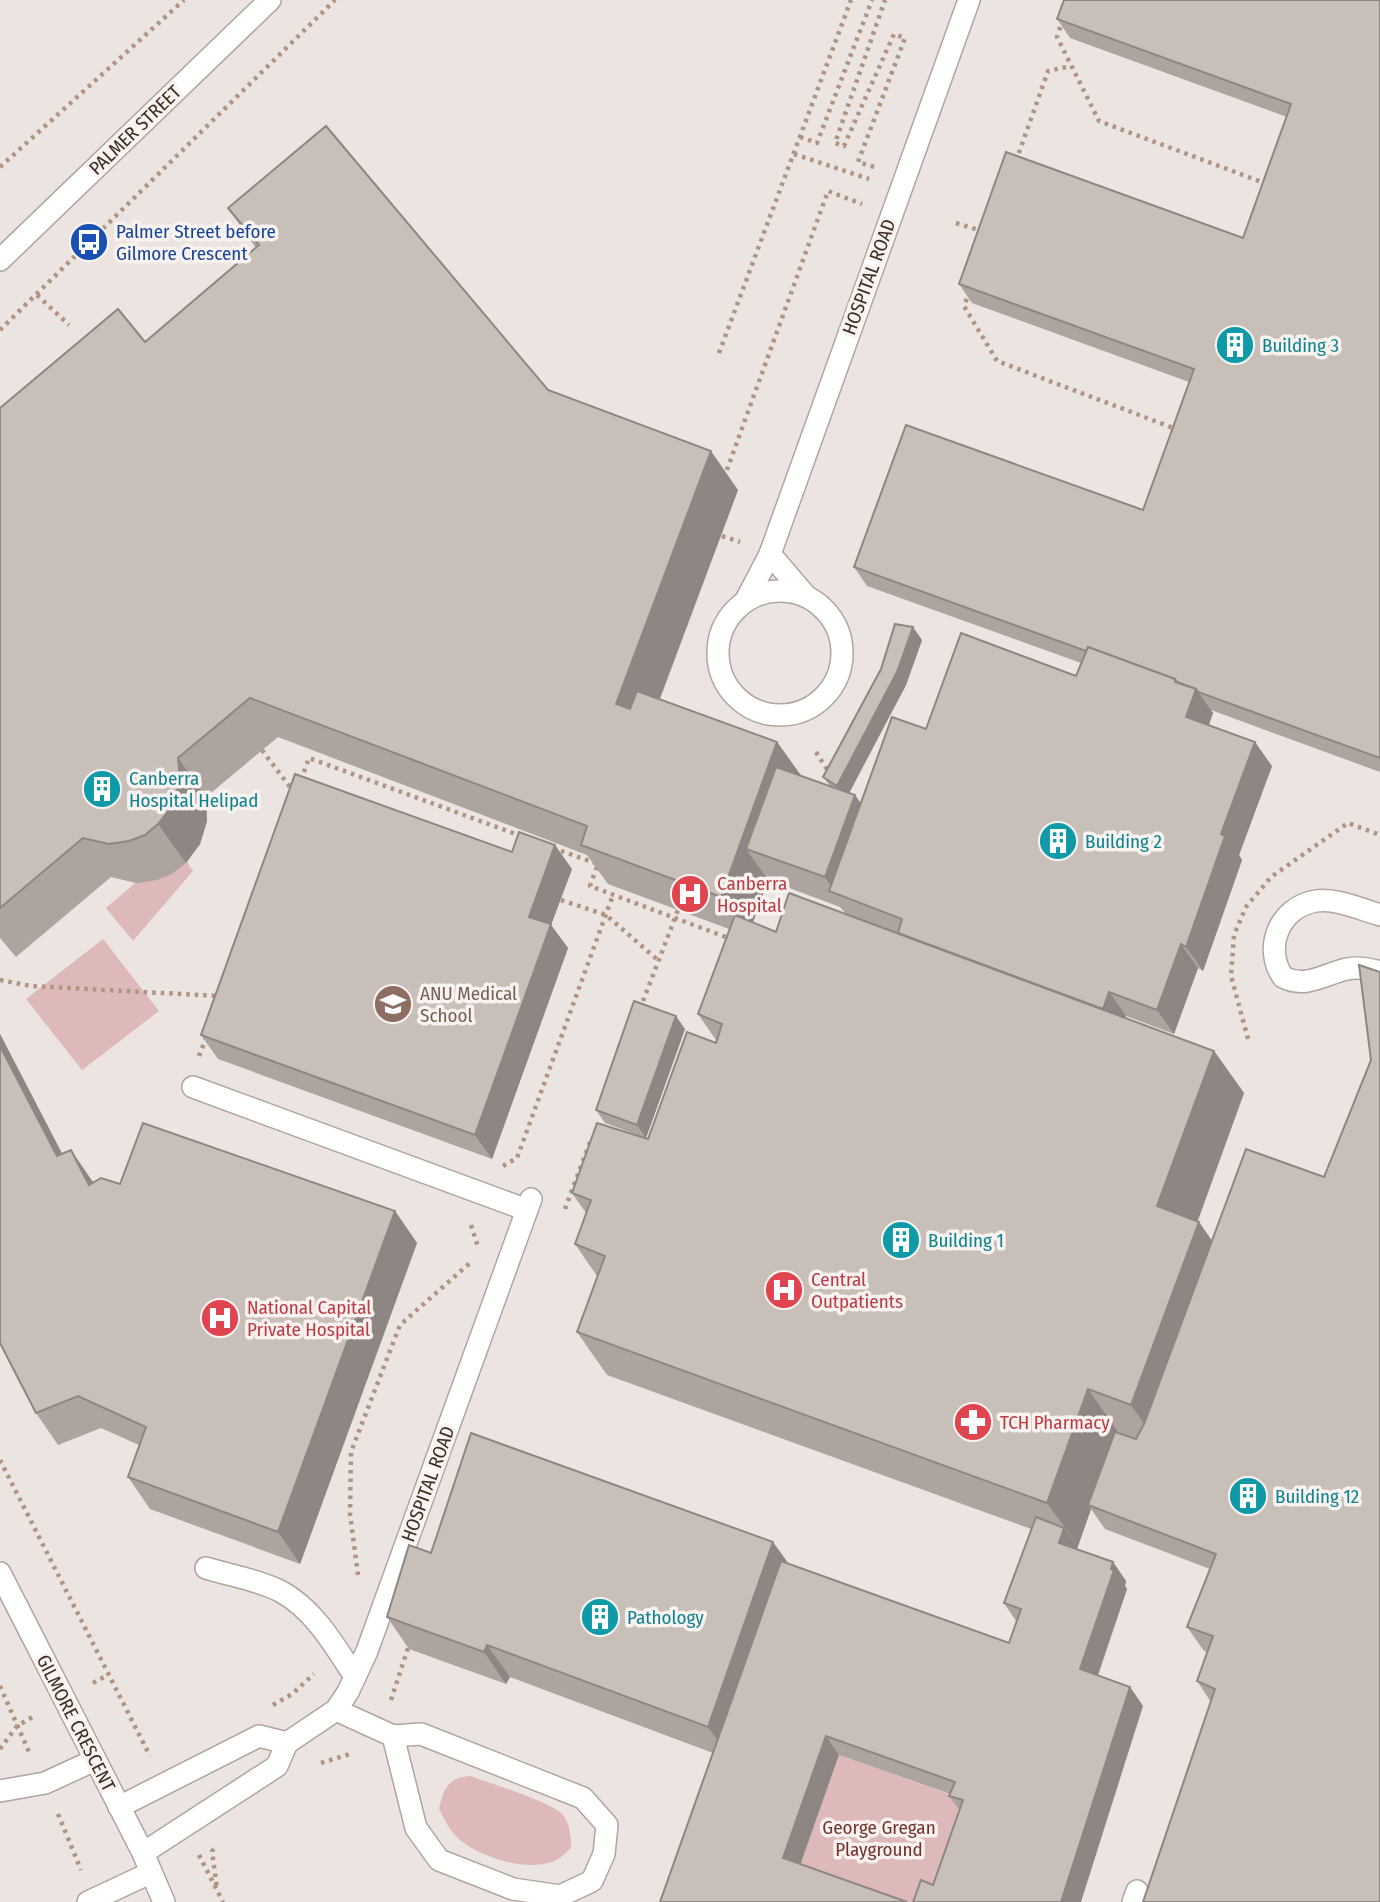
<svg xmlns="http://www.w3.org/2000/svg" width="1380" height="1902" viewBox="0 0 1380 1902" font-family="'Fira Sans Condensed',sans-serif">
	<rect width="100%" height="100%" fill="#ece4e1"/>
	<!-- green -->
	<g fill="#ddb9ba">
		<polygon points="177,847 193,871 133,941 106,908"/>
		<polygon points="103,939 159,1011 82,1070 26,999"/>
		<polygon points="839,1755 968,1801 933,1902 867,1902 796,1877"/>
		<path d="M470 1776C489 1783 552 1802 563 1815 570 1824 571 1837 571 1848 567 1851 563 1856 558 1859 532 1874 482 1858 460 1840 450 1832 445 1820 439 1809 443 1790 448 1777 470 1776Z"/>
	</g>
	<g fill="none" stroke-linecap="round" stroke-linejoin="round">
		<!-- minor casing -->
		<g stroke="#b0a6a0" stroke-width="24">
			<g id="minor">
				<polyline points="0,260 270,0"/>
				<polyline points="770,554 969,0"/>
				<circle cx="780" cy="653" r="62"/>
				<polyline points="746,600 770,554 806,596"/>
				<path d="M1380 915C1360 909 1336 898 1316 901 1279 907 1263 948 1283 977 1306 989 1324 974 1347 969 1357 967 1370 969 1380 972"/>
				<polyline points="193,1087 527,1210"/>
				<path d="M206 1568C228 1575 259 1580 280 1591 314 1609 335 1646 355 1677"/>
				<polyline points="0,1573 143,1853 164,1902"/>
				<polyline points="336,1710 393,1736 421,1734 583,1798 607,1825 604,1854 592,1881 560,1896 513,1889 439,1860 416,1828 393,1736"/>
				<polyline points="0,1791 45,1783 95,1760"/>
				<polyline points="119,1807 259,1736 287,1743"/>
				<polyline points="143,1853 277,1766 287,1743 336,1710 348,1692 367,1651 531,1199"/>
				<polyline points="88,1902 150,1873"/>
				<polyline points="1133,1902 1137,1891"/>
			</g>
		</g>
		<!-- path -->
		<g stroke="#b09381" stroke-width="4.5" stroke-dasharray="3.5 5" stroke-linecap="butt">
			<polyline points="1063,19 1057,37 1099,121 1267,184"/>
			<polyline points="800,137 817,143 872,0"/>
			<polyline points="794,154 869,179"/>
			<polyline points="1016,161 1048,71 1071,66"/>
			<polyline points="0,167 184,0"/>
			<polyline points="874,167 858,162 905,38 894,34 844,146 835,143 885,0"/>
			<polyline points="956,223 982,231"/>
			<polyline points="970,291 964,306 997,361 1176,429"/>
			<polyline points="37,295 69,325"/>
			<polyline points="0,330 335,0"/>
			<polyline points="719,353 851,0"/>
			<polyline points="724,478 828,191 862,204"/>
			<polyline points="722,536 740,542"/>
			<polyline points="262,750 293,791"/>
			<polyline points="816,752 830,774"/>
			<polyline points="301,780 309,758 521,836"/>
			<polyline points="553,848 598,864 590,886 731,939"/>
			<polyline points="561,900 606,915 659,961"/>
			<polyline points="0,980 31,986 219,996"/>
			<polyline points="640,1009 678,910"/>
			<polyline points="1248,1039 1231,976 1234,935 1246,907 1271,877 1348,823 1380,835"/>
			<polyline points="199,1056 206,1038"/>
			<polyline points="503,1166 517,1158 613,895"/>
			<polyline points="565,1209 590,1142"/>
			<polyline points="471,1225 478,1247"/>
			<polyline points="0,1460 150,1756"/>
			<polyline points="358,1575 350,1514 351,1452 400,1325 471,1262"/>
			<polyline points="93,1683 108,1675"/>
			<polyline points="0,1686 29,1752"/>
			<polyline points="391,1700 410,1642"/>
			<polyline points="273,1705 292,1694 314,1674"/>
			<polyline points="0,1749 17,1726 36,1715"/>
			<polyline points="321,1763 350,1754 352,1756"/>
			<polyline points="58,1814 81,1870"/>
			<polyline points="214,1849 212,1851 217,1889"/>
			<polyline points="199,1855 223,1902"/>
		</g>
		<!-- minor -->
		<use href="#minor" stroke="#fff" stroke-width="21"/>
	</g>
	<!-- wall -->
	<g fill="#ada49f" fill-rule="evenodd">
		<path d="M1380 0V772L1211 710 1213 713 1209 725 1272 766 1239 855 1242 860 1203 971 1198 968 1174 1034 1126 1016 1125 1018 1214 1051 1244 1093 1198 1221 1212 1241 1324 1177 1371 1060 1380 972V1902L1211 1702 1197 1681 1207 1652 1204 1651 1187 1627 1210 1569 1105 1529 1091 1509 1077 1549 1113 1562 1126 1581 1125 1586 1127 1589 1098 1676 1130 1687 1143 1706 933 1885 960 1811 949 1796 950 1794 839 1755 660 1902 713 1753 510 1677 506 1684 409 1649 387 1617 431 1553 789 1564 1009 1643 1016 1621 1004 1603 1031 1529 607 1375 577 1332 597 1276 575 1244 586 1213 572 1193 648 1139 716 1043V1040L698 1014 729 929 608 884 587 855 278 737 206 797 207 821 200 844 186 863 172 874 157 880 136 883 111 877 16 957 0 938V408L145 342 256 248 228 208 548 390 738 490 660 699 777 742 801 776 830 786 823 777 922 640 906 685 849 793 855 795 861 804 926 729 1076 676 1081 663 867 586 854 567 1143 510 1189 382 972 303 959 284 1243 238 1287 117 1070 38 1057 19ZM768 880 840 907 845 913 776 932 753 923Z"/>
		<polygon points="572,869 551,925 568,948 492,1159 218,1059 201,1035"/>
		<polygon points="685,1029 646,1138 605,1123 596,1110"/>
		<polygon points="0,1034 62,1154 94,1183 395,1211 417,1243 300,1564 150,1509 128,1477 139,1445 101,1428 58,1445 36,1413 0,1343"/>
	</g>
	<!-- shaded-wall -->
	<g fill="#8d8682">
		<polygon points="711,451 738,490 643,743 616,704"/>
		<polygon points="913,627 922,640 906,685 846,799 837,786"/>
		<polygon points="1175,679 1196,689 1213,713 1203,741 1186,717"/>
		<polygon points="777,742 805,781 746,849 768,880 748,936 721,897"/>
		<polygon points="1255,742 1272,766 1239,855 1242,860 1203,971 1186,947 1221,834"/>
		<polygon points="178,758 206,797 207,821 200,844 186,863 158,824"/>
		<polygon points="855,795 877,827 836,894 825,877"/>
		<polygon points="555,845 572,869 551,925 568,948 492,1159 475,1135 529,917"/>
		<polygon points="1181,944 1198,968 1174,1034 1157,1010"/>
		<polygon points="1109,992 1126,1016 1115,1046 1098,1022"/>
		<polygon points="676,1016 685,1029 646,1138 637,1125"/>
		<polygon points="0,1034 80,1188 57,1156 0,1046"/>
		<polygon points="1214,1051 1244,1093 1187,1249 1157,1206"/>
		<polygon points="71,1150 93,1182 112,1217 89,1185"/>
		<polygon points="395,1211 417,1243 300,1564 278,1532"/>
		<polygon points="1199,1222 1229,1265 1161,1448 1131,1405"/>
		<polygon points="1088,1389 1118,1432 1088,1505 1091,1509 1078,1546 1047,1503"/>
		<polygon points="1064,1528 1078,1546 1072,1561 1059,1543"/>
		<polygon points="773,1542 796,1574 731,1759 708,1727"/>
		<polygon points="1113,1562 1126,1581 1125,1586 1127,1589 1093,1688 1080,1669"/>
		<polygon points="487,1645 510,1677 506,1684 484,1652"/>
		<polygon points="1130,1687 1143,1706 1081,1902 1061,1902"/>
		<polygon points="826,1736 839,1755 796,1877 783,1858"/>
	</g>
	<!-- building -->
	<g fill="#c9bfb9" stroke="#8d8682" stroke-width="2">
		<polygon points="1064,0 1380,0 1380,758 1198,692 1196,689 1177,682 1175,679 1088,647 1086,651 854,567 906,425 1143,510 1194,369 959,284 1006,152 1243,238 1291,104 1057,19"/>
		<polygon points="326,126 548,390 711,451 616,704 630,709 637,691 777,742 721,897 581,845 587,826 250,698 178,758 180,781 173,805 158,824 145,835 129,841 109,844 83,838 0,908 0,408 118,309 145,342 259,245 228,208"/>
		<polygon points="895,624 913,627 897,672 837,786 823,777 881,669"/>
		<polygon points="961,633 1076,676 1088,647 1175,679 1175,682 1196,689 1186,717 1255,742 1221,834 1225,836 1186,947 1181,944 1157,1010 1109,992 1103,1009 898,933 902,919 829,891 892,717 926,729"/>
		<polygon points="776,767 855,795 825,877 746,849"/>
		<polygon points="295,774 512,852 519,832 555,845 529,917 551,924 475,1135 201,1035"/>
		<polygon points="789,893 1214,1051 1157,1206 1199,1222 1131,1405 1088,1389 1047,1503 577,1332 605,1256 575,1244 591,1200 572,1193 597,1123 648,1139 687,1032 716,1043 722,1024 698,1014 735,915 776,932"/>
		<polygon points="1359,965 1380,972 1380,1902 1143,1902 1215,1689 1197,1681 1213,1636 1187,1627 1216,1554 1088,1505 1115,1432 1136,1439 1144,1424 1246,1149 1324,1177 1371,1060"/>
		<polygon points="634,1001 676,1016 637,1125 596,1110"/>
		<polygon points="0,1046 57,1156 71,1150 89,1185 101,1178 120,1184 143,1123 395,1211 278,1532 128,1477 146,1427 78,1396 36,1413 0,1343"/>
		<polygon points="471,1433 773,1542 708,1727 487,1645 484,1652 387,1617 409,1545 431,1553"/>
		<polygon points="1036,1517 1064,1528 1059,1543 1113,1562 1111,1569 1114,1570 1080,1669 1130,1687 1061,1902 913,1902 921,1880 933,1885 963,1800 949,1796 955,1782 826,1736 783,1858 907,1902 660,1902 781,1561 1009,1643 1021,1609 1004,1603"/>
	</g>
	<!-- icons -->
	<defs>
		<g id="bus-disc" transform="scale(2.0125)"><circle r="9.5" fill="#1a4fb4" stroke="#f8f3f1"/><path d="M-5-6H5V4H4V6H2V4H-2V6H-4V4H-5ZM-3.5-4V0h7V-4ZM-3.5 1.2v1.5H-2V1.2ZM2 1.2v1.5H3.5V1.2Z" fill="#fff"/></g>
		<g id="building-disc" transform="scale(2.0125)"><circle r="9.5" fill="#0f9aa8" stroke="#f8f3f1"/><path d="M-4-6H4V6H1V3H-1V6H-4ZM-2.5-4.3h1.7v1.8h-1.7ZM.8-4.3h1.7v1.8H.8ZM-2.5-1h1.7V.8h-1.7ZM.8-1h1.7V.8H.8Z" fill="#fff"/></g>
		<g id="hospital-disc" transform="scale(2.0125)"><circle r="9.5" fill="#e0444e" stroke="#f8f3f1"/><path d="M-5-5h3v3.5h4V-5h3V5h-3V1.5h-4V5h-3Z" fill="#fff"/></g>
		<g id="university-disc" transform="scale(2.0125)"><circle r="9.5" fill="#8d6e63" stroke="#f8f3f1"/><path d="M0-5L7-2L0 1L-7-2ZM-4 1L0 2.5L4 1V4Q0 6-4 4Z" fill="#fff"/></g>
		<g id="pharmacy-disc" transform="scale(2.0125)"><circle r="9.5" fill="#e0444e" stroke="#f8f3f1"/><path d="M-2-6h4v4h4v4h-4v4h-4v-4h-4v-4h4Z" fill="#fff"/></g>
	</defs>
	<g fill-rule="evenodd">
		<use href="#bus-disc" x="89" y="242"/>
		<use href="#building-disc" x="1235" y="345"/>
		<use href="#building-disc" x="102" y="789"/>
		<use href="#building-disc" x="1058" y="841"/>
		<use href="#hospital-disc" x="690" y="894"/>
		<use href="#university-disc" x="393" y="1004"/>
		<use href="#building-disc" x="901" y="1240"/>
		<use href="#hospital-disc" x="784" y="1290"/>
		<use href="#hospital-disc" x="220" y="1318"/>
		<use href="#pharmacy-disc" x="973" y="1422"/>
		<use href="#building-disc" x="1248" y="1496"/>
		<use href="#building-disc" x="600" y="1617"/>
	</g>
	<g text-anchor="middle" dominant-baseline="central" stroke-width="7" stroke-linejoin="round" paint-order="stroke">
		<!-- street labels -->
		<g font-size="19" fill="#3d2d21" stroke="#f8f3f1">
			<text transform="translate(135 130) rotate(-44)">PALMER STREET</text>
			<text transform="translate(869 277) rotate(-70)">HOSPITAL ROAD</text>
			<text transform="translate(428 1484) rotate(-70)">HOSPITAL ROAD</text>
			<text transform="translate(76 1723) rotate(63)">GILMORE CRESCENT</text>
		</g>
		<!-- transit labels -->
		<g font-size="19" fill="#164399" stroke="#f8f3f1" text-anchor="start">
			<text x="116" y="231">Palmer Street before<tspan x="116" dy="22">Gilmore Crescent</tspan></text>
		</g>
		<!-- culture labels -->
		<g font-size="19" fill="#0d838f" stroke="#f8f3f1" text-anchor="start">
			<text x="1262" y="345">Building 3</text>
			<text x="129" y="778">Canberra<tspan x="129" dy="22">Hospital Helipad</tspan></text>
			<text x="1085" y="841">Building 2</text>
			<text x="928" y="1240">Building 1</text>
			<text x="1275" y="1496">Building 12</text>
			<text x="627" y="1617">Pathology</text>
		</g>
		<!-- health labels -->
		<g font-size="19" fill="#be3a42" stroke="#f8f3f1" text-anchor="start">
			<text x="717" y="883">Canberra<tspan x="717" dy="22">Hospital</tspan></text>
			<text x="811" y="1279">Central<tspan x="811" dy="22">Outpatients</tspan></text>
			<text x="247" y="1307">National Capital<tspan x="247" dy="22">Private Hospital</tspan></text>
			<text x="1000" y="1422">TCH Pharmacy</text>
		</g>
		<!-- education labels -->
		<g font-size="19" fill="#785e54" stroke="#f8f3f1" text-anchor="start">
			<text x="420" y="993">ANU Medical<tspan x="420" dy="22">School</tspan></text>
		</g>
		<!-- park labels -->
		<g font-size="19" fill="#74312b" stroke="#f8f3f1">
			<text x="879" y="1827">George Gregan<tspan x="879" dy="22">Playground</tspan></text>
		</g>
	</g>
</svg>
